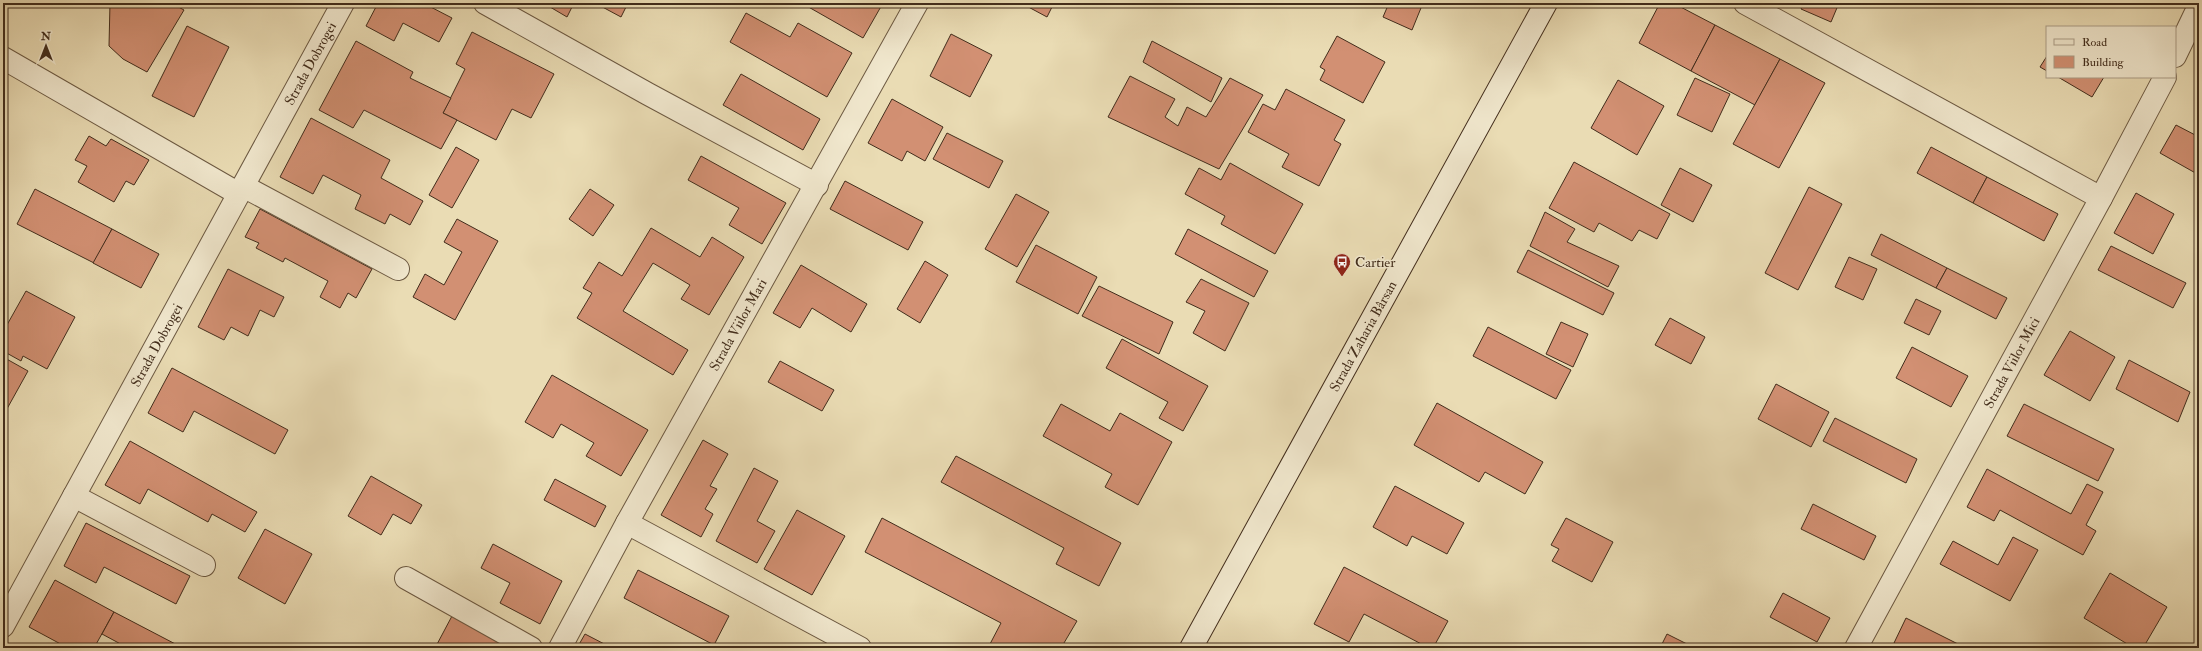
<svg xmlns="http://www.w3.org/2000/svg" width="2202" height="651" viewBox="0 0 2202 651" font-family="'IM FELL Double Pica',serif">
	<rect width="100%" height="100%" fill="#eadcb4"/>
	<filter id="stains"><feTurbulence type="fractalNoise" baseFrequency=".005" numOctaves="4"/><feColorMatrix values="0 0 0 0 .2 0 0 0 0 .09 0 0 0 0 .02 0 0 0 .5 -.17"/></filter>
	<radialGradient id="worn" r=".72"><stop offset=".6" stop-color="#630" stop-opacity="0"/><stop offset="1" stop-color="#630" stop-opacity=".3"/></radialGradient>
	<!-- building -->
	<g fill="#d29073" stroke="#422d1c">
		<polygon points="110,3 171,3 184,10 147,72 123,59 109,46"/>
		<polygon points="378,3 423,3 452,18 439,42 403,23 394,41 366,26"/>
		<polygon points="546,3 574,3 567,17 545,4"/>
		<polygon points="595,3 628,3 621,17"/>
		<polygon points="806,3 883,3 863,38 805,5"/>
		<polygon points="1021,3 1054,3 1047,17"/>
		<polygon points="1389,3 1423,3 1412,30 1383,17"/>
		<polygon points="1660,3 1673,3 1715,25 1691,71 1639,43"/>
		<polygon points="1804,3 1839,3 1831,22 1801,9"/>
		<polygon points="746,13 790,37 798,23 852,53 827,97 730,42"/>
		<polygon points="1715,25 1780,59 1755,105 1691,71"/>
		<polygon points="187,26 229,47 194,117 152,96"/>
		<polygon points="472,32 554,74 531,118 512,109 496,140 443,113 465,69 456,64"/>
		<polygon points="951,34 992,55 970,97 930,76"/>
		<polygon points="1337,36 1385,62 1363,103 1320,80 1325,70 1320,67"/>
		<polygon points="356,41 413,72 410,78 451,98 443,113 457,120 441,149 364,110 353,128 319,110"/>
		<polygon points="1152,41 1222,78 1211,102 1143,62"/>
		<polygon points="2047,56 2047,71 2040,67"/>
		<polygon points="1780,59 1825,83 1779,168 1733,144"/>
		<polygon points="741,74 820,119 803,150 723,105"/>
		<polygon points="1130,76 1175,99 1165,117 1178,126 1187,107 1206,117 1230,78 1263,95 1219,169 1108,117"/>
		<polygon points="2058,77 2104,77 2092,97"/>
		<polygon points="1695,78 1730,94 1712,132 1677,115"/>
		<polygon points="1618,80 1664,106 1637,155 1591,128"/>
		<polygon points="1286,89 1345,120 1334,140 1341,144 1319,186 1282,167 1289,154 1248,132 1263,104 1275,110"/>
		<polygon points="892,99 943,127 925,161 907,151 902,161 868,143"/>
		<polygon points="311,118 390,160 381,178 423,201 410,225 390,214 385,224 355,209 361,195 323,175 313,194 280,177"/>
		<polygon points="2176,125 2199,137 2199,175 2160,153"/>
		<polygon points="947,133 1003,161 989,188 933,159"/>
		<polygon points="89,136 106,146 111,139 149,160 134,185 126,181 114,202 78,182 87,166 75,160"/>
		<polygon points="456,147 479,160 452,208 429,195"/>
		<polygon points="1931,147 1987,177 1973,203 1917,173"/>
		<polygon points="701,156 786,203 762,244 729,225 739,208 688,180"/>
		<polygon points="1574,162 1670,214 1657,239 1639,230 1632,241 1599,223 1594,232 1549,208"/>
		<polygon points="1230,163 1303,204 1275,254 1221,224 1225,216 1185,194 1199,168 1221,180"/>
		<polygon points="1680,168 1712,185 1693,222 1661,205"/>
		<polygon points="1987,177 2058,214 2044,241 1973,203"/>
		<polygon points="845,181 923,222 908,250 830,209"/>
		<polygon points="1809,187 1842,204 1798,290 1765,273"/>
		<polygon points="35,189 112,229 94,263 17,224"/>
		<polygon points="590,189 614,205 593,236 569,219"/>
		<polygon points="2136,193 2174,214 2153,254 2114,233"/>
		<polygon points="1016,194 1049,212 1017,267 985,249"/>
		<polygon points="260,209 372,269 356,298 348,293 340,308 320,297 328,281 285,258 283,262 256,248 259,243 245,237"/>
		<polygon points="1545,212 1575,229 1567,242 1619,266 1608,287 1530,246"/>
		<polygon points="457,219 498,241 455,320 413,297 425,274 444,285 462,252 444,242"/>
		<polygon points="651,228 700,257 712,237 744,257 709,315 681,299 690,285 653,263 623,311 688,350 673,375 577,318 592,293 583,288 599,262 622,276"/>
		<polygon points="112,229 159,254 141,288 93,263"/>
		<polygon points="1188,229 1268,271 1254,297 1175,254"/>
		<polygon points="1881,234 1947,268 1936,288 1871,255"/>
		<polygon points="1036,245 1097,277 1078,314 1016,282"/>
		<polygon points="2111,246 2186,283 2173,308 2098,270"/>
		<polygon points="1528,250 1614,293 1603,315 1517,272"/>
		<polygon points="1849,257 1877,269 1863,300 1835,287"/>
		<polygon points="925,261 948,275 920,323 897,309"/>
		<polygon points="801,265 867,304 851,332 812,308 800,328 773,313"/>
		<polygon points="1947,268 2007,298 1996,319 1936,288"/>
		<polygon points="228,269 284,297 274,317 260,310 248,336 231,327 224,340 198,327"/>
		<polygon points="1201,279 1249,303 1225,351 1193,333 1205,311 1186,302"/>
		<polygon points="1099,286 1173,322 1159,354 1082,316"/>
		<polygon points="26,291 75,317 47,369 23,356 21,361 3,351 3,332"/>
		<polygon points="1916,299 1941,311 1929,335 1904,323"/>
		<polygon points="1670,318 1705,337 1691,364 1655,345"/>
		<polygon points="1561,322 1588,334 1573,367 1546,354"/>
		<polygon points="1488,327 1571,370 1556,399 1473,356"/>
		<polygon points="2070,331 2115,357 2090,401 2044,375"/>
		<polygon points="1122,339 1208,386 1183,431 1159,418 1168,402 1106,368"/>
		<polygon points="1912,347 1968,376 1951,407 1896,378"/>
		<polygon points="3,357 28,371 3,416"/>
		<polygon points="2129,360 2190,392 2178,422 2116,389"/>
		<polygon points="780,361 834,390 822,411 768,382"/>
		<polygon points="172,368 288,430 275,454 194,411 183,432 148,413"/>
		<polygon points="552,375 648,430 621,476 586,456 594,443 561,424 553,438 525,422"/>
		<polygon points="1776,384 1829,412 1811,447 1758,419"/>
		<polygon points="1437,403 1543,462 1525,494 1485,472 1479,482 1414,445"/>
		<polygon points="1061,404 1110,431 1120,413 1172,442 1138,505 1105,487 1112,474 1043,436"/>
		<polygon points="2024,404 2114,449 2098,481 2007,436"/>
		<polygon points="1835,418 1917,459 1906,483 1823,441"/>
		<polygon points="703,440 728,454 710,486 717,489 705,509 713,514 701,537 661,515"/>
		<polygon points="130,441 257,512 245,532 212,514 208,522 148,489 140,504 105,485"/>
		<polygon points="956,456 1121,543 1099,586 1056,564 1064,548 941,482"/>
		<polygon points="754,468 778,481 757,521 775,531 757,563 716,541"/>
		<polygon points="1987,469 2071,514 2087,484 2103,492 2086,525 2096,531 2083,555 2000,510 1994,521 1967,507"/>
		<polygon points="371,476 422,505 411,524 393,514 381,535 348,516"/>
		<polygon points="555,479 606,506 595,527 544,500"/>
		<polygon points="1395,486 1464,523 1447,554 1412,536 1407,546 1373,527"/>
		<polygon points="1813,504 1876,536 1864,560 1801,529"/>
		<polygon points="797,510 845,536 812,595 764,569"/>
		<polygon points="882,518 1077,621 1061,648 997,648 990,644 1001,623 865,552"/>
		<polygon points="1566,518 1613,542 1592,582 1552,561 1559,549 1551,545"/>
		<polygon points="86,523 190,576 176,604 104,567 96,583 64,566"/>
		<polygon points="265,529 312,554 285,604 238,578"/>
		<polygon points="2013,537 2038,550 2010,601 1940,564 1953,541 1998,565"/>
		<polygon points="493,544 562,581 540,624 500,603 510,583 481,568"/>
		<polygon points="1344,567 1448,621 1433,648 1429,648 1364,614 1349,642 1314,624"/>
		<polygon points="638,570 729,616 714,645 624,598"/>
		<polygon points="2110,573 2167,607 2143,648 2134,648 2084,618"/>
		<polygon points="55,580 114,612 94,648 68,648 29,627"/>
		<polygon points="1783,593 1830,618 1817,642 1770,617"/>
		<polygon points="114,612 183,648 128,648 102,634"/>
		<polygon points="452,616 512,648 435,648"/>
		<polygon points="1906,618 1966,648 1904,648 1894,643"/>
		<polygon points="585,634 612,648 577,648"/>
		<polygon points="1667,634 1695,648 1660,648"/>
	</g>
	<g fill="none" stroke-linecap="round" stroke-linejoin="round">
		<!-- street casing -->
		<g stroke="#6c5942" stroke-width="24">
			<g id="street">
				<polyline points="485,3 648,94 817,185"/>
				<polyline points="1745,3 2101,198"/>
				<polyline points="2175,56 2199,6"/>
				<polyline points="3,58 239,194"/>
				<polyline points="243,186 398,269"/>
				<polyline points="74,496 204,565"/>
				<polyline points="627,523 860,648"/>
				<polyline points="406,578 531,648"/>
				<path id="s1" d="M3 626 343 3"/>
				<path id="s2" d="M560 648 627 523 917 3"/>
				<path id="s3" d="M1856 648 2101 198 2165 77"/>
			</g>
		</g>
		<!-- secondary casing -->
		<g stroke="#422d1c" stroke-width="24">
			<g id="secondary">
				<path id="s4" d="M1191 648 1546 3"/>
			</g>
		</g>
		<!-- street -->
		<use href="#street" stroke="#f1e8ce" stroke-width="22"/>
		<!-- secondary -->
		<use href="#secondary" stroke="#f1e8ce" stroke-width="22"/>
	</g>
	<!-- icons -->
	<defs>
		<g id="bus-pin" transform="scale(0.9)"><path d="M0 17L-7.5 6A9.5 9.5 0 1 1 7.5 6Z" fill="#8f2418" stroke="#f1e8ce"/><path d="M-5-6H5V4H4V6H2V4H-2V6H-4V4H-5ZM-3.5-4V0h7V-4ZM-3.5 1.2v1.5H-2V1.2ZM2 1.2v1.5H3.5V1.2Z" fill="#fff"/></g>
	</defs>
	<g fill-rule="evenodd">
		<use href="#bus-pin" x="1342" y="262"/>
	</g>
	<g text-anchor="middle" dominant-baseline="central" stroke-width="3" stroke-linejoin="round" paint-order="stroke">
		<!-- street labels -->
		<g font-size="14" fill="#422d1c" stroke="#f1e8ce">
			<text stroke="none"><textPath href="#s1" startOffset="641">Strada Dobrogei</textPath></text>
			<text stroke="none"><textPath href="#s2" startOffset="369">Strada Viilor Mari</textPath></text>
			<text stroke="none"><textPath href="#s4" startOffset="356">Strada Zaharia Bârsan</textPath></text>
			<text stroke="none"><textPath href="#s1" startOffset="320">Strada Dobrogei</textPath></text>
			<text stroke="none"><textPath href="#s3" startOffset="325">Strada Viilor Mici</textPath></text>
		</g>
		<!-- poi labels -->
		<g font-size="14" fill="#422d1c" stroke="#f1e8ce" text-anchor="start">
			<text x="1355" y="262">Cartier</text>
		</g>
	</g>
	<!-- margin -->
	<rect width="2202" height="651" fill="none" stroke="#eadcb4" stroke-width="16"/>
	<rect x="4" y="4" width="2194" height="643" fill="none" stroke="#422d1c" stroke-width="2"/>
	<rect x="8" y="8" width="2186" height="635" fill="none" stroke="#422d1c"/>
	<!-- legend -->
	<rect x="2046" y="26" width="130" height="52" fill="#f1e8ce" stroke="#ab9d87"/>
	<rect x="2054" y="39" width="20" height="6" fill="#f1e8ce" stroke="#ab9d87"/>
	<text x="2082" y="46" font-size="12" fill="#422d1c">Road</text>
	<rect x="2054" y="56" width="20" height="12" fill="#d29073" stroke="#ab9d87"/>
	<text x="2082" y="66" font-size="12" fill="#422d1c">Building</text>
	<!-- north arrow -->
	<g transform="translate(46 46)" stroke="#f1e8ce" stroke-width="3" paint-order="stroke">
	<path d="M0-3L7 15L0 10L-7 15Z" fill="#422d1c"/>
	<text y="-6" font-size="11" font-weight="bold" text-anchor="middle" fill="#422d1c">N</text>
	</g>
	<rect width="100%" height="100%" filter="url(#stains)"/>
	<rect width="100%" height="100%" fill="url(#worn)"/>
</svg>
